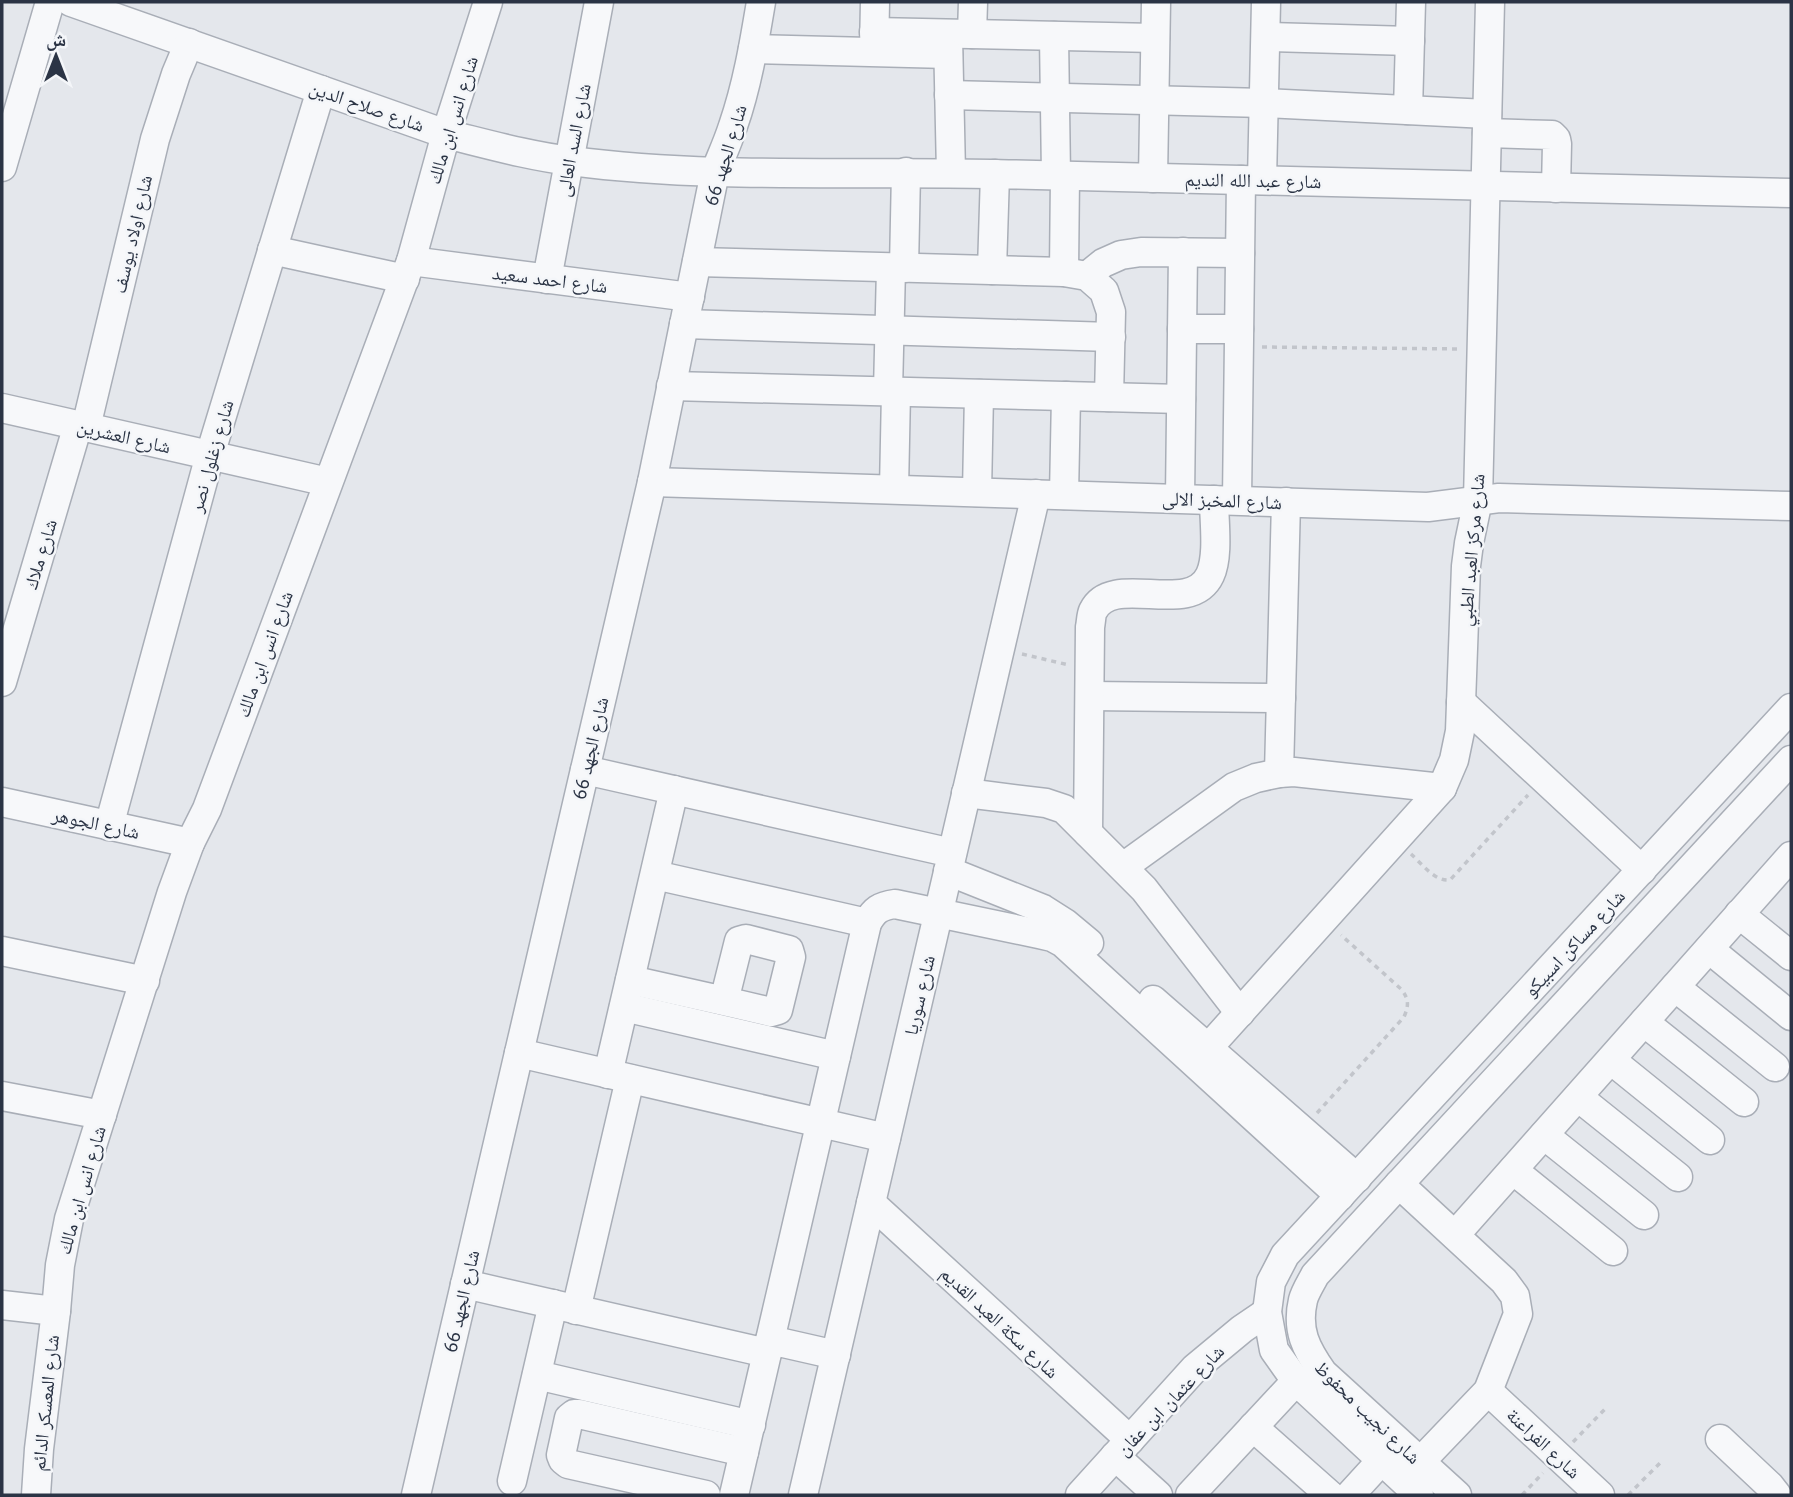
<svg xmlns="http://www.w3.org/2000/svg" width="1793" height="1497" font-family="'PT Sans','Noto Naskh Arabic',sans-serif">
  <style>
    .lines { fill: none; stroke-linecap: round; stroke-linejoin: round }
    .minor-casing { stroke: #a9aeb7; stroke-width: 31 }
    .path { stroke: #c2c5cb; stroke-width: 3.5; stroke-dasharray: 5 5; stroke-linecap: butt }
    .minor { stroke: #f7f8fa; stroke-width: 28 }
    .labels { text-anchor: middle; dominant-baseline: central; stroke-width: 5; stroke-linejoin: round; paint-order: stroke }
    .street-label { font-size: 19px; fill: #2b3445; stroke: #f4f6f9 }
  </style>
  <rect width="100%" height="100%" fill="#e4e7ec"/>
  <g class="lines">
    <g class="minor-casing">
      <g id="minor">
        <path d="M71,2L446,134C487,144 529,156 571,161C710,179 851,171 991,174C1258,180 1525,187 1791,193"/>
        <path d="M874,32L1155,38"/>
        <path d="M972,34L973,2"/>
        <path d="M1054,36L1056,176"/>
        <path d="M948,37L951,173"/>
        <path d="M1266,37L1410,41"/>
        <path d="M753,49L948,54"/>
        <path d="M874,51L875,2"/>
        <path d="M949,95L1264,103L1487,114"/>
        <path d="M1408,110L1411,2"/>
        <path d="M1487,133L1552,135L1556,139L1557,144L1556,188"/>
        <path d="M2,167L50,2"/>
        <path d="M1153,178L1156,2"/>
        <path d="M1262,180L1266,2"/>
        <path d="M272,250L405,279"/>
        <path d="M411,261L690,297"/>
        <path d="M697,262L1064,272L1087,276L1104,291L1111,312L1109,397"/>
        <path d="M904,268L906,172"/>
        <path d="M992,270L995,174"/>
        <path d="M1064,272L1065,176"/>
        <path d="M1087,276L1103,263L1121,255L1141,252L1240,253"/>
        <path d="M547,279L599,2"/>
        <path d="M684,324L1111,337"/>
        <path d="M1182,329H1239"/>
        <path d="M671,386L1181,399"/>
        <path d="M888,391L891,268"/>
        <path d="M2,408L328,482"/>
        <path d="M86,427L155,139L176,74L189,43"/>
        <path d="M652,482L1428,507L1499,498L1791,506"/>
        <path d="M894,489L896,392"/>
        <path d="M977,492L979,394"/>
        <path d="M1064,495L1066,396"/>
        <path d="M1180,498L1183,252"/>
        <path d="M1237,500L1241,180"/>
        <path d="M2,682L78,425"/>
        <path d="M1090,696L1281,698"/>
        <path d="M1461,702L1642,870"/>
        <path d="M585,770L952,853"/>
        <path d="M1279,773L1286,502"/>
        <path d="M966,793L1046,803L1064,809L1144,889L1240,1013"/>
        <path d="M2,802L190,843"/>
        <path d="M109,826L210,455L321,90"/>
        <path d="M1088,833L1090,627C1091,623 1091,615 1093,611C1112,571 1190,618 1210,575C1219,556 1214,521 1214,500"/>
        <path d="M1123,867L1234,787L1256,778L1279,773L1294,772L1442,788"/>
        <path d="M948,871L1043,909L1065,923L1089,943"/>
        <path d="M655,875L867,923"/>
        <path d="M1739,914L1791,956"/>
        <path d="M1709,949L1791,1016"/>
        <path d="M2,951L145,981"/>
        <path d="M630,980L724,1001L739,941L746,939L789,950L791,957L778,1010L771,1012L724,1001"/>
        <path d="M1675,987L1775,1067"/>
        <path d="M1153,1000L1357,1178"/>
        <path d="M624,1007L836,1056"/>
        <path d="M1644,1022L1744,1102"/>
        <path d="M1208,1048L1442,788L1454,760L1460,731L1466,566L1469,543L1478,500L1490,2"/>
        <path d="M519,1053L886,1138"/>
        <path d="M1611,1060L1710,1140"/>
        <path d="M608,1074L674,790"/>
        <path d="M2,1096L102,1115"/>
        <path d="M1578,1097L1678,1177"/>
        <path d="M1544,1135L1644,1215"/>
        <path d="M1513,1170L1613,1251"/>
        <path d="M1399,1184L1504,1281L1515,1296L1518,1314L1488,1391L1420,1462"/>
        <path d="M871,1203L1130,1440"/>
        <path d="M1455,1235L1791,856"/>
        <path d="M465,1284L767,1353"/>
        <path d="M2,1305L56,1311"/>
        <path d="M576,1310L630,1079"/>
        <path d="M770,1340L836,1355"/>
        <path d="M537,1375L751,1425"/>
        <path d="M1488,1391L1600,1495"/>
        <path d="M1253,1427L1330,1495"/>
        <path d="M1720,1439L1770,1486L1777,1495"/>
        <path d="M1115,1456L1158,1495"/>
        <path d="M512,1481L553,1304"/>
        <path d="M36,1495L39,1449L56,1311L60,1265L69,1219L172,892L190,843L207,809L411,261L446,134L488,2"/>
        <path d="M416,1495L652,482L715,172C721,157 728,142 733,126C747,86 754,44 761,2"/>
        <path d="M706,1495L568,1464L563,1460L561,1455L569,1418L574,1414H579L744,1452"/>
        <path d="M734,1495L867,923C874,910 880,906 895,904L1039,934L1052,937L1063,943L1340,1196"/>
        <path d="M803,1495L1036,494"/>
        <path d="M1080,1495L1195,1368L1242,1329L1267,1312"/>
        <path d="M1190,1495L1296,1381"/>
        <path d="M1350,1495L1381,1461"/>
        <path d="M1419,1495L1296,1381L1274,1350L1267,1312L1271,1282L1285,1255L1791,708"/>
        <path d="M1457,1495L1323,1373C1306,1349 1296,1330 1303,1300C1305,1292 1311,1283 1315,1275L1791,760"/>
      </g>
    </g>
    <g class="path">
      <path d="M1262,347L1461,349"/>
      <path d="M1022,654L1069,665"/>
      <path d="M1411,854C1422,864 1435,882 1450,880L1528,795"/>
      <path d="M1317,1113L1404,1017C1409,1005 1409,999 1401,989L1341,935"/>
      <path d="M1573,1442L1606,1408"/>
      <path d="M1522,1495L1543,1473"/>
      <path d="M1628,1495L1662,1461"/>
    </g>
    <use href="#minor" class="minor"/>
  </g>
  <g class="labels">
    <g class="street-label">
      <text transform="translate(367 106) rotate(19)">شارع صلاح الدين</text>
      <text transform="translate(452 120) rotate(-73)">شارع انس ابن مالك</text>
      <text transform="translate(573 140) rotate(-79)">شارع السد العالى</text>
      <text transform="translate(725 155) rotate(-73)">شارع الجهد 66</text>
      <text transform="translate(1253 180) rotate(1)">شارع عبد الله النديم</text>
      <text transform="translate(132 234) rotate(-77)">شارع اولاد يوسف</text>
      <text transform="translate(550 279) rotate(7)">شارع احمد سعيد</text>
      <text transform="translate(124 436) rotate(13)">شارع العشرين</text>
      <text transform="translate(211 456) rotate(-74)">شارع زغلول نصر</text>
      <text transform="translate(1222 500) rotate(2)">شارع المخبز الالى</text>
      <text transform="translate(1471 550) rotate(-85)">شارع مركز العبد الطبي</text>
      <text transform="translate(40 554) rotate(-73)">شارع ملاك</text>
      <text transform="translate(264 654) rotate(-70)">شارع انس ابن مالك</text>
      <text transform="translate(590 748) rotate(-77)">شارع الجهد 66</text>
      <text transform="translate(96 823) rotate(12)">شارع الجوهر</text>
      <text transform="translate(1574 943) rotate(-47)">شارع مساكن اسبيكو</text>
      <text transform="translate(919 995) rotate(-77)">شارع سوريا</text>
      <text transform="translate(81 1190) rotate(-74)">شارع انس ابن مالك</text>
      <text transform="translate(461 1301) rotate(-77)">شارع الجهد 66</text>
      <text transform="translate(1000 1322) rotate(43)">شارع سكة العبد القديم</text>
      <text transform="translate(1170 1400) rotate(-46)">شارع عثمان ابن عفان</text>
      <text transform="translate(45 1403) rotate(-84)">شارع المعسكر الدائم</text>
      <text transform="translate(1368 1412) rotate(44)">شارع نجيب محفوظ</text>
      <text transform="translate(1544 1443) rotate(43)">شارع الفراعنة</text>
    </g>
  </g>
  <rect width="1793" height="1497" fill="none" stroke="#2b3445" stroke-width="7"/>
  <g transform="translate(56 56)" stroke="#f4f6f9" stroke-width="5" paint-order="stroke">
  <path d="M0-5L12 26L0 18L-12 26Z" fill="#2b3445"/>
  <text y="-10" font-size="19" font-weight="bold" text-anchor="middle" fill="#2b3445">ش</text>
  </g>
</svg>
